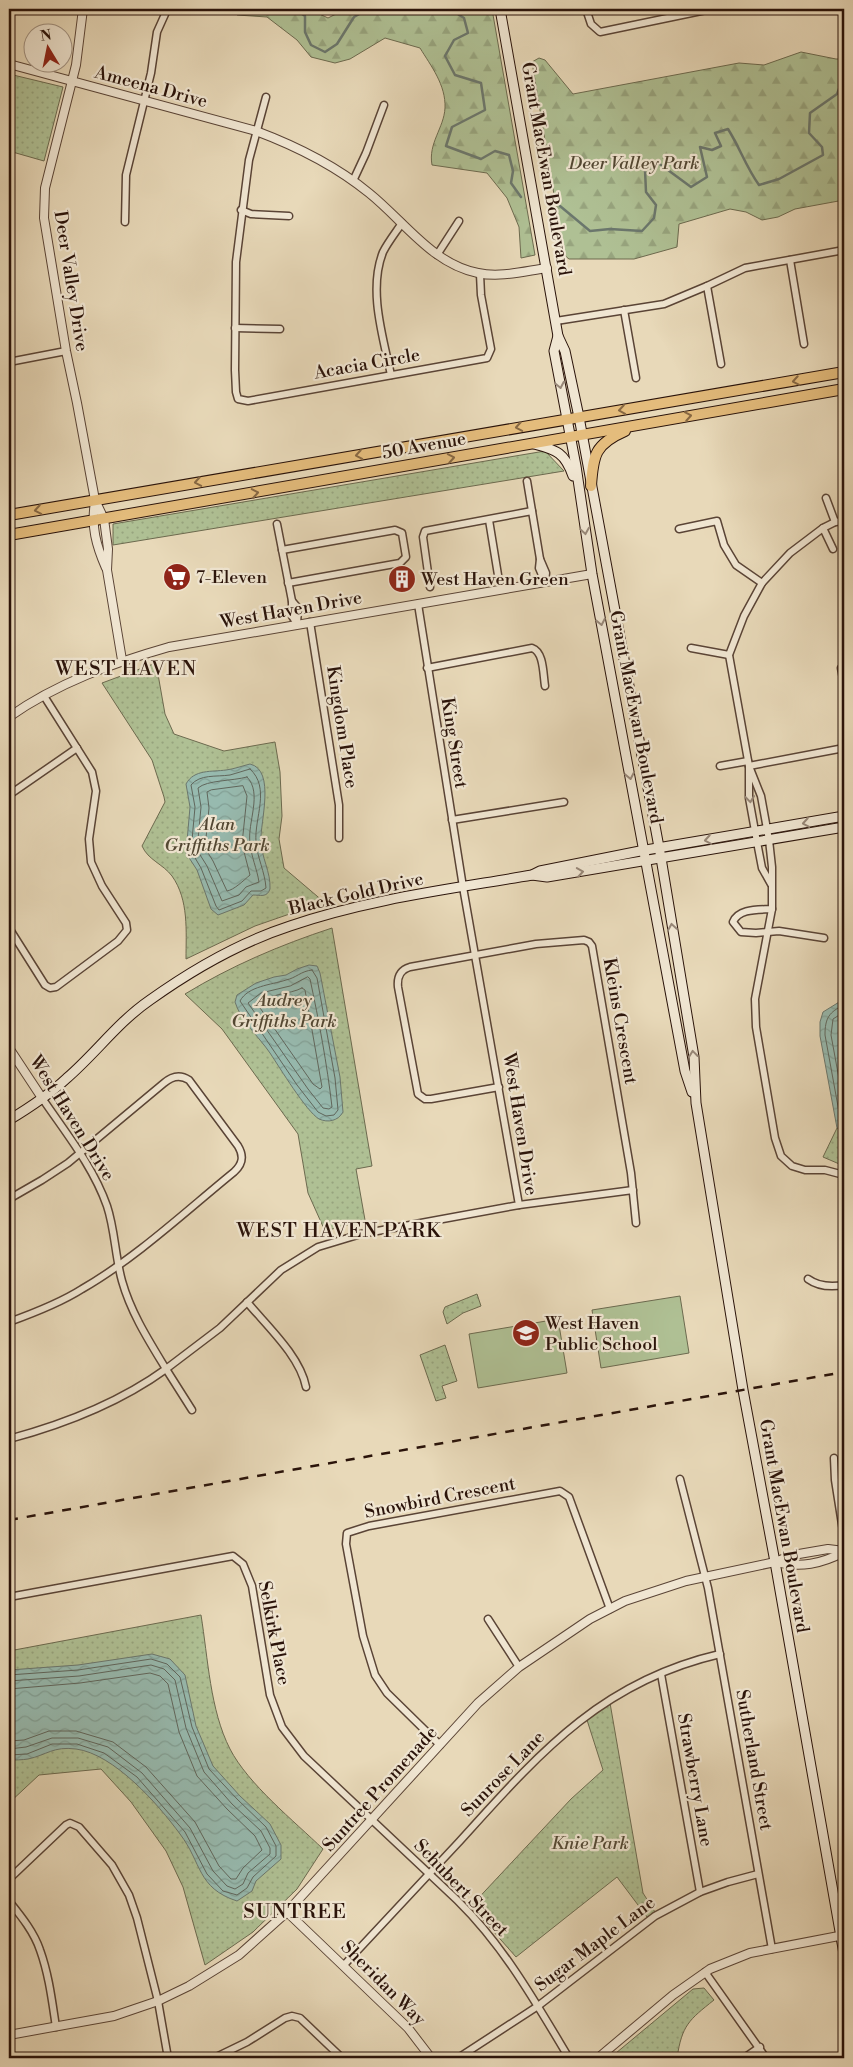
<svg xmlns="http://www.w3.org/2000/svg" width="853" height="2067" font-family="'Libre Bodoni',serif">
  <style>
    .grass { fill: url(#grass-dots); stroke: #6c6a4f }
    .forest { fill: url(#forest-firs); stroke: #6c6a4f }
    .pitch { fill: #afc094; stroke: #6c6a4f }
    .water { fill: url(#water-waves); stroke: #6b776d }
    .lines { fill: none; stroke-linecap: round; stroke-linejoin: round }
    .shore { stroke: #60665c; stroke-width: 1 }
    .stream { stroke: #6b776d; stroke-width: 2.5 }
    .minor-casing { stroke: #5a4436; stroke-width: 9 }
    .tertiary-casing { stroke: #5a4436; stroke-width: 10 }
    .secondary-casing { stroke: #2a130a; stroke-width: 11 }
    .primary-casing { stroke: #2a130a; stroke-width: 12 }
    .minor { stroke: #f0e6d2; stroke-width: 6 }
    .tertiary { stroke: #f0e6d2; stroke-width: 8 }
    .secondary { stroke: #f0e6d2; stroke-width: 9 }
    .primary { stroke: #e4bc7c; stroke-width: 10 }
    .rail { stroke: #2a130a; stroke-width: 2.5; stroke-dasharray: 9 9; stroke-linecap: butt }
    .oneway { stroke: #876843 }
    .oneway2 { stroke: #978778 }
    .labels { text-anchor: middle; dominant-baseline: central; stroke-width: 4.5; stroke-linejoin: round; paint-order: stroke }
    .street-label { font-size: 18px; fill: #2a130a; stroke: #f0e6d2 }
    .park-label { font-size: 18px; font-style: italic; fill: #524733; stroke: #f0e6d2 }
    .poi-label { font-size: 18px; fill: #2a130a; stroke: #f0e6d2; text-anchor: start }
    .quarter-label { font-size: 20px; letter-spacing: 1px; fill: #2a130a; stroke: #f0e6d2 }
  </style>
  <defs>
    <pattern id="grass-dots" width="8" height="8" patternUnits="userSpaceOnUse" patternTransform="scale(1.25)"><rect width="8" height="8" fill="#afc094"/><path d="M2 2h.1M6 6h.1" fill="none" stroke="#97a47e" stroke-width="1.8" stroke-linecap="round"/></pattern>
    <pattern id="forest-firs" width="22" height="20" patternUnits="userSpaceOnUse" patternTransform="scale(1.25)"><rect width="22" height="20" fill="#afc094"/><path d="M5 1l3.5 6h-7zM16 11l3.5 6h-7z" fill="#97a47e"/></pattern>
    <pattern id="water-waves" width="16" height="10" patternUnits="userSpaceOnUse" patternTransform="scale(1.25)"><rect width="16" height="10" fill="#97baaf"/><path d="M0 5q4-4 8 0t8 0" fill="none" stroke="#829f95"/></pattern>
  </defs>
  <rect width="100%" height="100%" fill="#e8d9b9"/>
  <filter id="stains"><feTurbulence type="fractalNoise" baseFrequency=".004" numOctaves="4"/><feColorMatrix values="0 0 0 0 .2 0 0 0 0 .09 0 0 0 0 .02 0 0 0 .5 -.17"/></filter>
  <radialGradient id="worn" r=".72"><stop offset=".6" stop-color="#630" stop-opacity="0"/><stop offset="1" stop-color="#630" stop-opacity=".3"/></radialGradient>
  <g class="grass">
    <path d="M9,74L63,87L44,161L9,151Z"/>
    <path d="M545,451L564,471L113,545V524Z"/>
    <path d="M156,663L165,714L174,734L224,751L275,742L280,772L282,816L279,839L284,868L324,902L255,926L186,959C186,931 189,900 172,876C163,864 148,860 142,846L165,802L164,797L152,760L102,683Z"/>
    <path d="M332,928L372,1166L356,1169L365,1220L325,1231L308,1193L298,1134L222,1029L185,994C231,966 280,945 332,928Z"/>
    <path d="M837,1128L844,1131V1166L823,1157Z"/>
    <path d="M477,1294L481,1306L463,1313L447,1324L443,1312L445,1307Z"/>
    <path d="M445,1345L457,1381L442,1386L446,1398L436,1401L420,1355Z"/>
    <path d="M201,1615C208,1658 210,1710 230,1749C248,1784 294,1821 323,1849L297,1889L253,1932L205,1965L183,1887L166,1851L131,1802L101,1769L39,1775L9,1803V1651Z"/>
    <path d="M610,1703L643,1893L655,1912L647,1917L617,1877L516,1957L471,1906L571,1799L603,1770L587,1720Z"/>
    <path d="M704,1988L714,2000C689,2020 682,2025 677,2058H610L693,1989Z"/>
  </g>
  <g class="forest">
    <path d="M235,9H309L328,18L346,9H492L535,255L521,258L519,227L507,198L487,173L432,165C428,143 444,128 445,108C446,85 431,66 420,48L385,38L350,59L335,63L311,57L297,40L267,17L237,15Z"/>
    <path d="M801,52L836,59H844V200L795,209L778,217L762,220L746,212L730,209L679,224L677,247L634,259H569L564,255L532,62L539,58L545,60L573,94L739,63L764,65Z"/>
  </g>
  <g class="pitch">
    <path d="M680,1296L689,1353L601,1368L592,1310Z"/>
    <path d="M558,1319L567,1373L478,1388L469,1334Z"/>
  </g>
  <g class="water">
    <path d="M250,764C276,770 260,823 261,840C261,857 271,872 270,889C267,898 260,895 253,895L244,905L218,915L211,909L197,870L186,853L190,807L186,784C194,769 212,772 226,770C234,769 242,766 250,764Z"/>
    <path d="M309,965L317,966L320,973L340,1077L343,1112C338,1121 328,1123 319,1119C306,1111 280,1068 270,1053C259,1037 241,1021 235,1002L237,995L256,983L274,977L286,975L297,969Z"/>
    <path d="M844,999V1131L837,1128L820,1036V1022L823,1012Z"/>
    <path d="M152,1654L170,1659L185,1675L196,1726L213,1766L240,1796L270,1824L281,1845V1859L256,1881L252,1891L237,1901C197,1888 202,1863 180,1834C158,1804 114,1754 76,1749C53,1746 47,1755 28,1759C22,1760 15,1760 9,1760V1670L78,1665Z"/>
  </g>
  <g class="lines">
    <g class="shore">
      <path d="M250,769C271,788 254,818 256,842C257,857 265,872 266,888L261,891H251L242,901L219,910L216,906L201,868L191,851L195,807L191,785C200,774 216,777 230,775C237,773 243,771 250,769Z"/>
      <path d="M247,777C263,793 247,823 250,843C251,856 257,869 259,882L246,887L239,895L222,901L207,866L197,850L201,807L198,788C207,780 233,781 247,777Z"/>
      <path d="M243,786L247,796L242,844L250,875C244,880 234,890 227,891L213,861L205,848L209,808L207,792L211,790Z"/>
      <path d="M312,970L317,978L335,1078L338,1110L334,1115L326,1116L318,1112L297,1085L240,1001C248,986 271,985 286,980C296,978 301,971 312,970Z"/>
      <path d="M308,977L310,979C319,1021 327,1064 332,1107L329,1109L323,1108L308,1089L248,1003L261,993L290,986Z"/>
      <path d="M302,988L305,990L322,1087L320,1089L313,1084L258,1005C268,993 289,995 302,988Z"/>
      <path d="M844,1005C829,1012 825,1018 825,1035L841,1123L844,1126"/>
      <path d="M844,1012L833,1019L831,1035L844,1106"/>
      <path d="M9,1675L78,1670L151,1659L167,1664L180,1677L192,1727L209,1769L237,1799L266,1827L276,1846V1856L253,1877L247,1888L237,1895L223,1891L207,1874L185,1832L137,1777L104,1753L77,1744H52L27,1754L9,1755"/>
      <path d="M9,1681L79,1676L151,1665L164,1669L175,1680L186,1728L204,1772L232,1804L261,1831L270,1848V1854L248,1873L243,1884L235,1889L227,1886L213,1871L190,1828L142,1773L108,1747L78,1738H52L26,1747L9,1749"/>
      <path d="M9,1689L80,1683L150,1673L160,1676L168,1684L179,1732L197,1776L227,1809L255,1836L262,1850L243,1868L236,1879H231L219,1866L195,1822L146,1767L113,1742L76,1731H49L24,1740L9,1741"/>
    </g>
    <g class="stream">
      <path d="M295,9L305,16V32L311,45L325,52L337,44L354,17L368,9"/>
      <path d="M417,9L424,13L439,9"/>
      <path d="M450,9L464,18L468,33L454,40L445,56L455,75L481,83L485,110L452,127L446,146L481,159L495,151L509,155L513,171L511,183L521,197"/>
      <path d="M560,206L590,231L610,229L642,231L654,218L656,205L646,192L645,170L657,162L691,187L707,177L700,147L712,150L721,146L715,133L728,129C740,148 746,167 759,185L779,179L823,155L822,147L809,133L810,113L837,94L842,81H844"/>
    </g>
    <g class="minor-casing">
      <g id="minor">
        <path d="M586,9L591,24L600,32L711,9"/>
        <path d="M9,30V41"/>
        <path d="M266,97L249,160L236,262L235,370L236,392L238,399L248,401L487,358L491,349L481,295L480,274"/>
        <path d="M353,181L366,153L384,105"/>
        <path d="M241,210L251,214L289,216"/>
        <path d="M125,222L126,175L151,73L157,32L166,12"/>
        <path d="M437,255L459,221"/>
        <path d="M790,260L804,344"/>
        <path d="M707,286L721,364"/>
        <path d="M624,310L636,378"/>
        <path d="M556,321L664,304L707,286L745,268L844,250"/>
        <path d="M235,328L280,329"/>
        <path d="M9,362L66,351"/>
        <path d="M391,375C383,337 368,290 383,252C388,242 396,232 402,223"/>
        <path d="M527,481L540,559L539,568L545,582"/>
        <path d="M826,498L835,522"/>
        <path d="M489,520L498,575"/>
        <path d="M277,524L292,601V616L297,624"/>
        <path d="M823,528L833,549"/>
        <path d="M679,529L717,521L724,545L736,565L762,583"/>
        <path d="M282,550L395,530L402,533L406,557L400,563L288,583"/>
        <path d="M540,559L546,573L545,582"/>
        <path d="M430,587L423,537L425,531L532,511"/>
        <path d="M292,601L298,608L297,624"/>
        <path d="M310,622L339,805V838"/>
        <path d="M691,648L729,655"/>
        <path d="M427,668L532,648C544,652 543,674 545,686"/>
        <path d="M841,668L844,684"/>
        <path d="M720,766L748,761"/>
        <path d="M749,766L761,796L769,840L772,867V909L755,999L756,1027L775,1138L781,1156L792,1166L805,1170H825L844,1175"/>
        <path d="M749,766L844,748"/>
        <path d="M9,795L77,748"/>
        <path d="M452,820L564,802"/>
        <path d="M771,884L762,868L757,842L749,798V766L729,655L744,616L762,583L790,553L823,528L835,522L844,521"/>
        <path d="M772,909C759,910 739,908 733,922L741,932L756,933L779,931L824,938"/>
        <path d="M9,928L45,985L50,988L56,987L118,941L127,930L126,923L102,886L91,862L89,839L96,791L92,772L44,696"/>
        <path d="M499,1087L431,1099H425L418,1094L398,987C397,977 400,970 410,967L536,944L584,940L589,942L592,946L631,1173L636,1223"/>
        <path d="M42,1098C65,1132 93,1166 107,1206C115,1230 115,1256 122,1281C131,1313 149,1341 166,1369L220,1328L281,1270L318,1247L361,1234L519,1205L463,887L418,604"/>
        <path d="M9,1199L42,1180L68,1163L164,1083C172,1076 180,1074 189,1080L238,1146C244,1156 243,1164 234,1172C186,1211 136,1258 82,1289C60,1303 34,1313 9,1322"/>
        <path d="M519,1205L633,1190"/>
        <path d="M808,1279C819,1287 832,1287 844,1285"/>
        <path d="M247,1302C267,1326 300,1356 306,1387"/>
        <path d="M9,1439C65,1424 119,1403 166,1369L192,1410"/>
        <path d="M834,1458L835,1480L844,1537"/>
        <path d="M680,1479L708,1588L772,1949"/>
        <path d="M9,1597L233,1556L243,1564L252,1586L270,1695L282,1727L304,1756L457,1900C504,1946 536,2003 569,2058"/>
        <path d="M488,1619L519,1667"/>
        <path d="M661,1674L700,1892"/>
        <path d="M440,1745L387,1693L375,1675L363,1636L346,1544L347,1533L369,1526L560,1491L569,1497L610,1609"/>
        <path d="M9,1879L66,1825L70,1823L79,1827L112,1865L129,1895L137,1918L158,2001L168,2058"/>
        <path d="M9,1901C21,1916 34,1932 40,1950C49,1975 52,2001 56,2027"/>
        <path d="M344,1965C382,1924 420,1884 458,1843C537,1756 599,1682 720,1654"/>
        <path d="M705,1972L766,2058"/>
        <path d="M214,2058L247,2042L285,2018L292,2016L300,2018L342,2058"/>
        <path d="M458,2058L538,2006L655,1916L700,1892L728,1882L758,1874"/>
        <path d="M744,2058L760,2047"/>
      </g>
    </g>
    <g class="tertiary-casing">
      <g id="tertiary">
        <path d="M83,9L76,65L45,188L44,218L66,351L77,403L95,500L104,519L108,549L107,570L122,660"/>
        <path d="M9,64L256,131C296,146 336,166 369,193C404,221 432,264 478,273C500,278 525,271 547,268"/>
        <path d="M95,502C91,527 96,545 106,568"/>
        <path d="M9,717C57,683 113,663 169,647L592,574"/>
        <path d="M9,1048L42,1098"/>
        <path d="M775,1562C801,1568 821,1564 844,1552"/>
        <path d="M287,1912L408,2028L431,2058"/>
        <path d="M9,2035L114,2016L158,2001L189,1986L239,1955L287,1912L478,1703L519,1667L590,1619L625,1601L686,1581L775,1562L793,1555L828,1549L844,1551"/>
        <path d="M598,2058L673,1995L710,1969L750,1953L844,1935"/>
      </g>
    </g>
    <g class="secondary-casing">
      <g id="secondary">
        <path d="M500,9L558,336L565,351L579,417L661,858L694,1057L696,1103L743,1390L775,1562L844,1954"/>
        <path d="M558,336L554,351L576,466L592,574L685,1071L692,1092"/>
        <path d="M534,444C557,450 565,453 573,476"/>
        <path d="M532,875L547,877L844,827"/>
        <path d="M9,1120C29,1108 50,1094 67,1078C96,1053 118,1022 150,1000C192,970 241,942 290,926C368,899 451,889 532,875L540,871L640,851L844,816"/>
      </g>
    </g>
    <g class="primary-casing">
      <g id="primary">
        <path d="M591,486C593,455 595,444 625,431"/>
        <path d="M9,515L844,372"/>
        <path d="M9,535L844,389"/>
      </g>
    </g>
    <use href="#minor" class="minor"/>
    <use href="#tertiary" class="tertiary"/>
    <use href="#secondary" class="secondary"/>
    <use href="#primary" class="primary"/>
    <path class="rail" d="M9,1520L844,1372"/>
  </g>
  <defs><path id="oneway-chevron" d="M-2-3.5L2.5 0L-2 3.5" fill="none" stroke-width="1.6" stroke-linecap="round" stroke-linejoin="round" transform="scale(1.25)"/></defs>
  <g class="oneway">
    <use href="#oneway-chevron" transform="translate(796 381) rotate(170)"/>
    <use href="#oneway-chevron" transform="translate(622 410) rotate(171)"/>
    <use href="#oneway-chevron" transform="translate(688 416) rotate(-10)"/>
    <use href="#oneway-chevron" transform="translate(519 427) rotate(170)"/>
    <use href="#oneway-chevron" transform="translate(359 455) rotate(170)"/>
    <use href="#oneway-chevron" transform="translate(451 458) rotate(-10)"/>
    <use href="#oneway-chevron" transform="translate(198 482) rotate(170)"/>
    <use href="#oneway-chevron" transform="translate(255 493) rotate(-10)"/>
    <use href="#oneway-chevron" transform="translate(38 510) rotate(170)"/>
  </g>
  <g class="oneway2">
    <use href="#oneway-chevron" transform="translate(560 385) rotate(79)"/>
    <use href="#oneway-chevron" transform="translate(585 531) rotate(81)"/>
    <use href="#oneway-chevron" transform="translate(601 622) rotate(79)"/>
    <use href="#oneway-chevron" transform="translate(630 776) rotate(79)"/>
    <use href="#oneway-chevron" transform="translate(750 799) rotate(84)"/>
    <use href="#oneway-chevron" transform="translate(806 823) rotate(170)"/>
    <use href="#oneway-chevron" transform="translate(708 840) rotate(170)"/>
    <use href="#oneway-chevron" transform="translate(580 872) rotate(-9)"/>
    <use href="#oneway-chevron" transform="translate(672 927) rotate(-99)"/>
    <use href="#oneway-chevron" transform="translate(693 1054) rotate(-97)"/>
  </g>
  <defs>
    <g id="supermarket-disc" transform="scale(1.4375)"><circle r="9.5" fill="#8f2418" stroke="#f0e6d2"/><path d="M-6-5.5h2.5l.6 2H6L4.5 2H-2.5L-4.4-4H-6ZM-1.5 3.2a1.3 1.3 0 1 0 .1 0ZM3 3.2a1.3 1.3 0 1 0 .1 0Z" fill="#fff"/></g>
    <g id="building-disc" transform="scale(1.4375)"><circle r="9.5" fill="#8f2418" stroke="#f0e6d2"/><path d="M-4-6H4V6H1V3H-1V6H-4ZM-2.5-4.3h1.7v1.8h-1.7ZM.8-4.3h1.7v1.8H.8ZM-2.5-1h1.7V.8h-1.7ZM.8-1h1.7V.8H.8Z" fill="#fff"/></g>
    <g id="school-disc" transform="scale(1.4375)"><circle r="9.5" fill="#8f2418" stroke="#f0e6d2"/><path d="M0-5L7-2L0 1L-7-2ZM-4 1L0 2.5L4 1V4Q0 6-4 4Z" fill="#fff"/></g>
  </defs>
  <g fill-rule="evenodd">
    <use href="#supermarket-disc" x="177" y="577"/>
    <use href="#building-disc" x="402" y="579"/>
    <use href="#school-disc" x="526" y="1333"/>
  </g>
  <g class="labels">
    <g class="street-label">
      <text transform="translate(151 87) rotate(15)">Ameena Drive</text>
      <text transform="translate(546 169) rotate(80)">Grant MacEwan Boulevard</text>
      <text transform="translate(71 281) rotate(81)">Deer Valley Drive</text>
      <text transform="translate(367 364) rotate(-10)">Acacia Circle</text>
      <text transform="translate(424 446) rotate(-10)">50 Avenue</text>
      <text transform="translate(291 610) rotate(-10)">West Haven Drive</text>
      <text transform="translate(636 717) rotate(79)">Grant MacEwan Boulevard</text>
      <text transform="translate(342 727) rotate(81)">Kingdom Place</text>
      <text transform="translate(454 743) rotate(81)">King Street</text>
      <text transform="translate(356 894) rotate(-13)">Black Gold Drive</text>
      <text transform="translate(620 1021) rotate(80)">Kleins Crescent</text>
      <text transform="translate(72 1118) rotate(58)">West Haven Drive</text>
      <text transform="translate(520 1124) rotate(81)">West Haven Drive</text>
      <text transform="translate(440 1498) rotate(-11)">Snowbird Crescent</text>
      <text transform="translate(784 1526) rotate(80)">Grant MacEwan Boulevard</text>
      <text transform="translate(274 1633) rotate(79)">Selkirk Place</text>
      <text transform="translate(754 1760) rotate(80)">Sutherland Street</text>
      <text transform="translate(503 1774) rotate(-46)">Sunrose Lane</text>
      <text transform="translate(695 1780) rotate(80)">Strawberry Lane</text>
      <text transform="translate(380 1789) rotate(-48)">Suntree Promenade</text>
      <text transform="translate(461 1888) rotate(46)">Schubert Street</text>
      <text transform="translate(595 1944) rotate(-37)">Sugar Maple Lane</text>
      <text transform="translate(383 1983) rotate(45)">Sheridan Way</text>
    </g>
    <g class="park-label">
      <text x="634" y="163">Deer Valley Park</text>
      <text x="217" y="824">Alan<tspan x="217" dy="21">Griffiths Park</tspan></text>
      <text x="284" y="1000">Audrey<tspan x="284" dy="21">Griffiths Park</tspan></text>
      <text x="590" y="1843">Knie Park</text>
    </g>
    <g class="poi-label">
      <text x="196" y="577">7-Eleven</text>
      <text x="421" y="579">West Haven Green</text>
      <text x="545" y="1323">West Haven<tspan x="545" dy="21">Public School</tspan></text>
    </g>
    <g class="quarter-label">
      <text x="126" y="669">WEST HAVEN</text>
      <text x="339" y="1231">WEST HAVEN PARK</text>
      <text x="295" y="1912">SUNTREE</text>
    </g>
  </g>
  <rect width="853" height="2067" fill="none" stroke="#e8d9b9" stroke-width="30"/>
  <rect x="10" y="10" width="833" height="2047" fill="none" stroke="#2a130a" stroke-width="2.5"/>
  <rect x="15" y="15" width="823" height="2037" fill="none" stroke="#2a130a"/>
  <g transform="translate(48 48) rotate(350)"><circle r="24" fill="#f0e6d2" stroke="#a19282"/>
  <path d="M0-4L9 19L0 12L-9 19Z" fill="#8f2418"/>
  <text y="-8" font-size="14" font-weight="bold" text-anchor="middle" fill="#2a130a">N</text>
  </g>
  <rect width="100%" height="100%" filter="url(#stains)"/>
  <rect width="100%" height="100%" fill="url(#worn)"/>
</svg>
